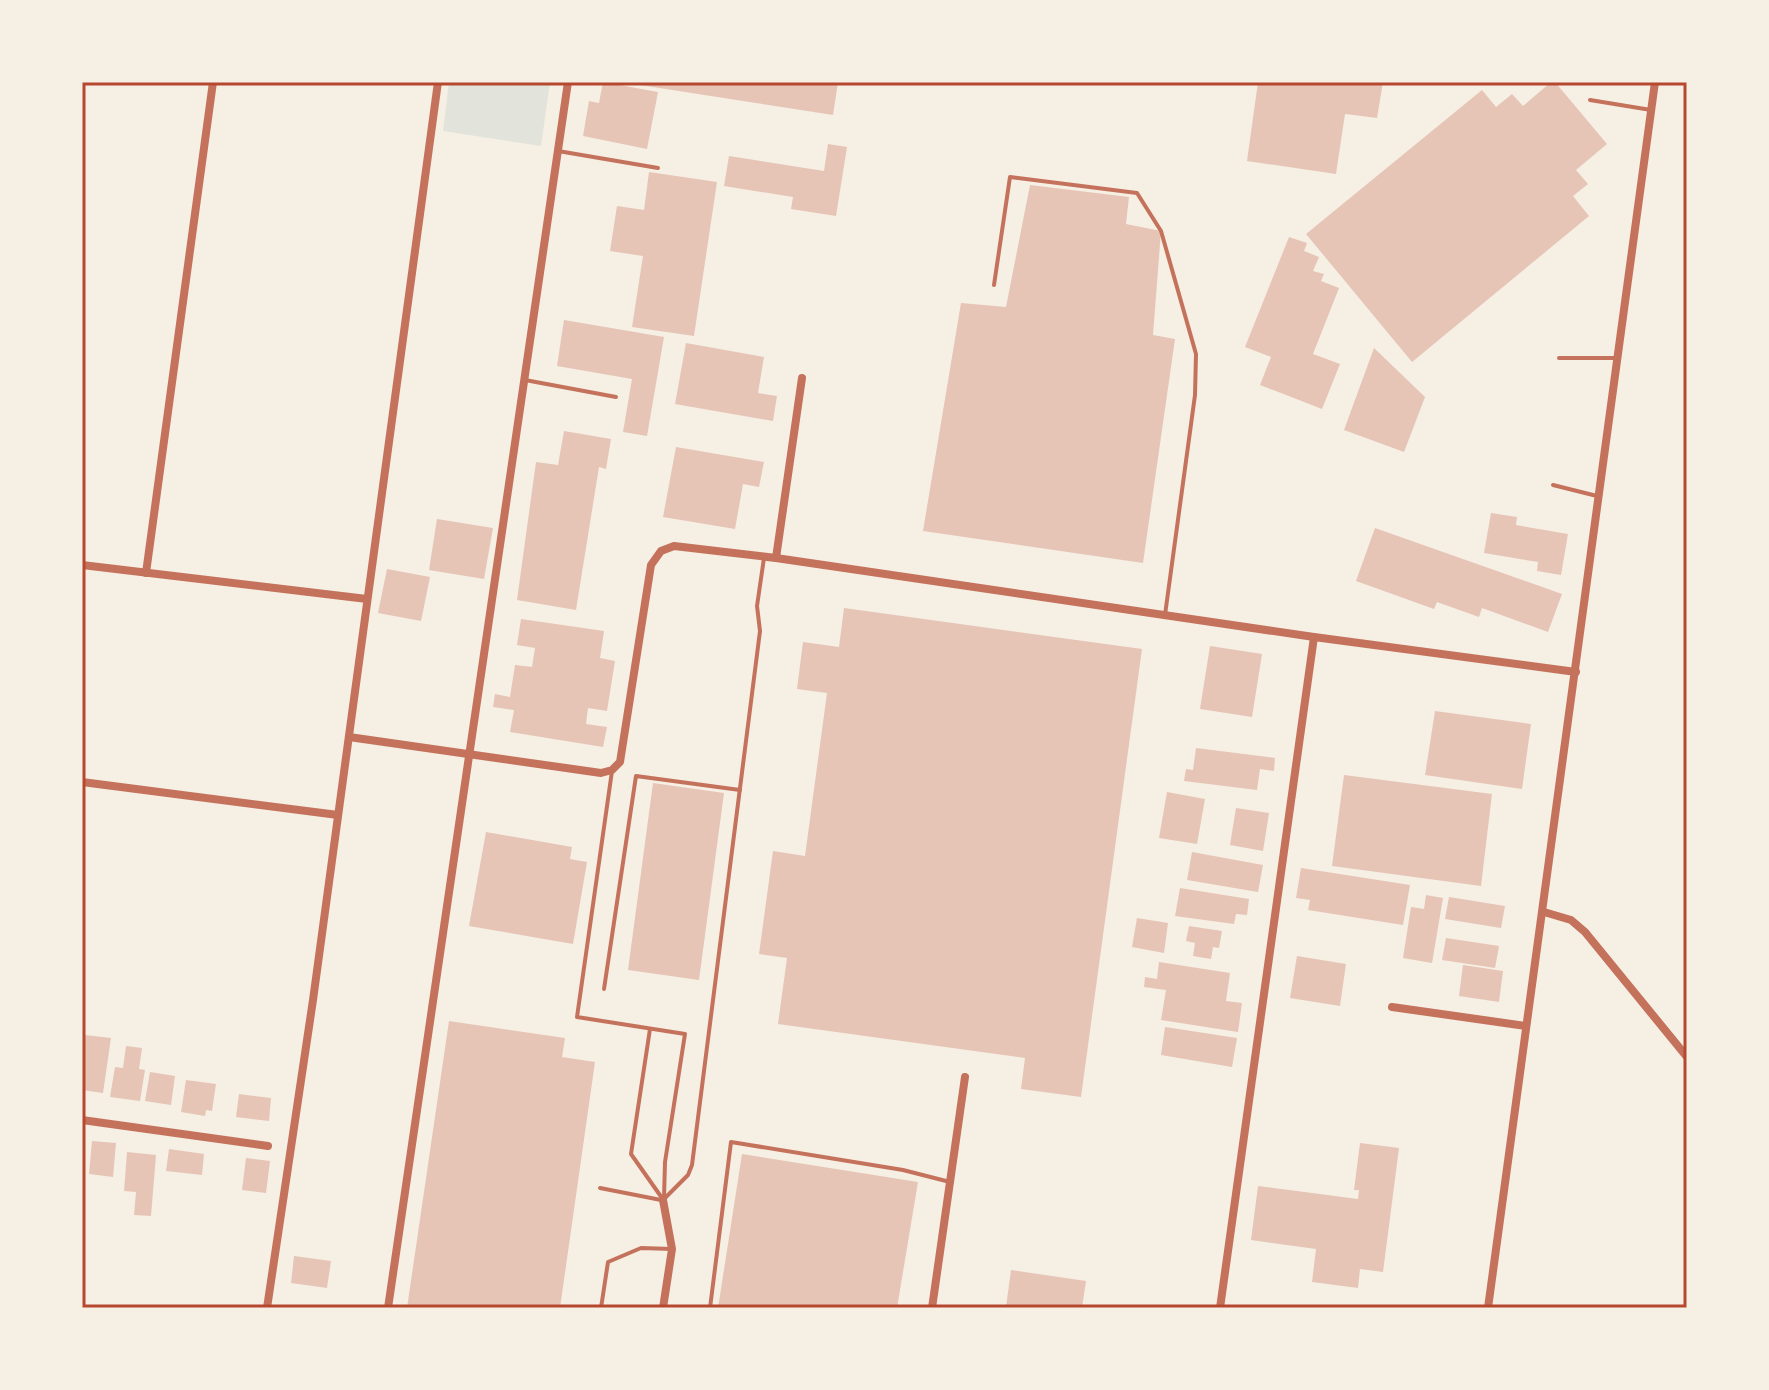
<svg xmlns="http://www.w3.org/2000/svg" width="1769" height="1390" font-family="Karla,sans-serif">
  <style>
    .green { fill: #e2e4dc }
    .building { fill: #e6c5b7 }
    .lines { fill: none; stroke-linecap: round; stroke-linejoin: round }
    .service { stroke: #c5725c; stroke-width: 4 }
    .minor { stroke: #c5725c; stroke-width: 8 }
    .neatline { fill: none; stroke: #b5482f; stroke-width: 3 }
  </style>
  <rect width="100%" height="100%" fill="#f6efe4"/>
  <path class="green" d="M449,82H550L541,146L443,131Z"/>
  <g class="building">
    <path d="M603,82L658,92L647,149L583,136L589,101L599,103Z"/>
    <path d="M640,82H838L833,115L640,85Z"/>
    <path d="M1258,82H1383L1377,118L1345,114L1336,174L1247,161Z"/>
    <path d="M1551,82H1555L1607,144L1576,170L1588,184L1573,196L1589,216L1412,362L1306,234L1482,90L1496,107L1512,94L1523,106Z"/>
    <path d="M828,144L847,147L836,216L791,209L793,197L724,186L729,156L824,171Z"/>
    <path d="M649,172L717,182L694,336L632,327L643,256L610,251L617,206L644,210Z"/>
    <path d="M1030,185L1129,197L1126,224L1161,231L1153,335L1175,339L1143,563L923,531L961,303L1006,307Z"/>
    <path d="M1289,237L1307,243L1304,251L1319,257L1313,271L1324,274L1321,281L1339,288L1313,354L1340,364L1322,409L1260,385L1271,357L1245,347Z"/>
    <path d="M564,320L664,337L647,436L623,432L632,379L557,366Z"/>
    <path d="M686,343L764,357L758,393L777,396L773,421L675,404Z"/>
    <path d="M1374,348L1425,397L1404,452L1344,430Z"/>
    <path d="M564,431L611,439L606,469L599,467L576,610L517,600L536,462L558,465Z"/>
    <path d="M676,447L764,462L759,487L743,484L735,529L663,517Z"/>
    <path d="M1491,513L1517,517L1516,525L1568,534L1561,575L1537,571L1538,562L1484,553Z"/>
    <path d="M437,519L493,528L484,579L429,570Z"/>
    <path d="M1375,528L1562,594L1548,632L1482,608L1479,617L1437,602L1434,609L1356,581Z"/>
    <path d="M387,569L430,577L421,621L378,613Z"/>
    <path d="M844,608L1142,649L1081,1097L1021,1089L1025,1058L778,1024L787,958L759,954L773,851L805,856L827,693L797,689L803,642L839,647Z"/>
    <path d="M521,619L604,631L600,658L615,661L607,711L588,708L586,724L607,727L603,747L510,732L514,710L493,707L495,694L510,697L515,665L532,667L535,648L517,645Z"/>
    <path d="M1210,646L1262,654L1252,717L1200,709Z"/>
    <path d="M1435,711L1531,724L1522,789L1425,775Z"/>
    <path d="M1196,748L1275,758L1274,771L1260,769L1257,790L1184,781L1186,769L1193,770Z"/>
    <path d="M1344,775L1492,794L1481,886L1332,866Z"/>
    <path d="M653,783L724,793L699,980L628,970Z"/>
    <path d="M1167,792L1205,799L1197,844L1159,838Z"/>
    <path d="M1236,808L1269,813L1263,851L1230,845Z"/>
    <path d="M486,832L572,847L570,859L587,862L573,944L469,926Z"/>
    <path d="M1192,852L1263,865L1258,892L1187,880Z"/>
    <path d="M1301,868L1410,885L1403,925L1308,910L1310,900L1296,898Z"/>
    <path d="M1180,888L1249,899L1247,915L1236,914L1234,924L1175,916Z"/>
    <path d="M1426,895L1443,898L1432,963L1403,958L1411,907L1424,909Z"/>
    <path d="M1449,897L1505,906L1501,928L1445,919Z"/>
    <path d="M1137,918L1168,923L1164,953L1132,947Z"/>
    <path d="M1189,926L1222,931L1219,948L1213,947L1211,959L1193,956L1195,943L1186,941Z"/>
    <path d="M1446,938L1499,946L1495,968L1442,960Z"/>
    <path d="M1297,956L1346,964L1340,1006L1290,998Z"/>
    <path d="M1159,962L1230,973L1226,1001L1242,1003L1238,1032L1161,1020L1166,990L1144,987L1145,977L1157,979Z"/>
    <path d="M1463,965L1503,971L1499,1002L1459,996Z"/>
    <path d="M449,1021L565,1038L562,1057L595,1062L560,1308H407Z"/>
    <path d="M1165,1027L1237,1038L1232,1067L1161,1055Z"/>
    <path d="M85,1035L111,1038L103,1093L82,1090Z"/>
    <path d="M126,1046L142,1048L139,1069L145,1070L140,1101L110,1097L115,1067L123,1068Z"/>
    <path d="M150,1072L175,1076L171,1105L145,1101Z"/>
    <path d="M186,1080L216,1084L212,1111L206,1110L205,1116L181,1112Z"/>
    <path d="M239,1094L271,1098L269,1121L236,1117Z"/>
    <path d="M92,1141L116,1143L113,1177L89,1174Z"/>
    <path d="M1360,1143L1399,1148L1383,1272L1360,1269L1358,1288L1312,1282L1316,1249L1251,1240L1258,1186L1358,1199L1359,1190H1354Z"/>
    <path d="M169,1149L204,1154L202,1175L166,1171Z"/>
    <path d="M127,1152L156,1155L151,1216L134,1215L136,1192L124,1191Z"/>
    <path d="M742,1154L918,1182L897,1308H718Z"/>
    <path d="M246,1158L270,1161L266,1193L242,1190Z"/>
    <path d="M294,1256L331,1261L327,1288L291,1283Z"/>
    <path d="M1011,1270L1086,1281L1082,1308L1006,1307Z"/>
  </g>
  <g class="lines">
    <g class="service">
      <path d="M1590,100L1651,110"/>
      <path d="M558,151L658,168"/>
      <path d="M994,285L1010,177L1137,193L1161,231L1196,354L1195,395L1165,615"/>
      <path d="M1559,358H1616"/>
      <path d="M525,380L616,397"/>
      <path d="M1553,485L1597,496"/>
      <path d="M612,771L577,1017L685,1034L665,1162L664,1198"/>
      <path d="M604,989L636,776L740,790"/>
      <path d="M650,1029L631,1154L662,1198"/>
      <path d="M600,1188L661,1200"/>
      <path d="M663,1200L688,1175L692,1165L760,631L757,606L764,558"/>
      <path d="M601,1308L608,1262L641,1248L672,1249"/>
      <path d="M710,1308L731,1142L903,1170L950,1182"/>
    </g>
    <g class="minor">
      <path d="M776,558L802,378"/>
      <path d="M82,565L367,599"/>
      <path d="M146,573L213,82"/>
      <path d="M349,737L601,773L612,770L620,762L651,565L661,551L674,546L776,558L1314,637L1576,672"/>
      <path d="M82,782L338,815"/>
      <path d="M1544,912L1571,920L1585,932L1687,1057"/>
      <path d="M1392,1007L1526,1026"/>
      <path d="M82,1120L268,1146"/>
      <path d="M267,1308L313,1000L438,82"/>
      <path d="M388,1308L568,82"/>
      <path d="M663,1308L672,1249L663,1200"/>
      <path d="M932,1308L965,1077"/>
      <path d="M1220,1308L1314,637"/>
      <path d="M1488,1308L1655,82"/>
    </g>
  </g>
  <rect width="1769" height="1390" fill="none" stroke="#f6efe4" stroke-width="168"/>
  <rect x="84" y="84" width="1601" height="1222" class="neatline"/>
</svg>
